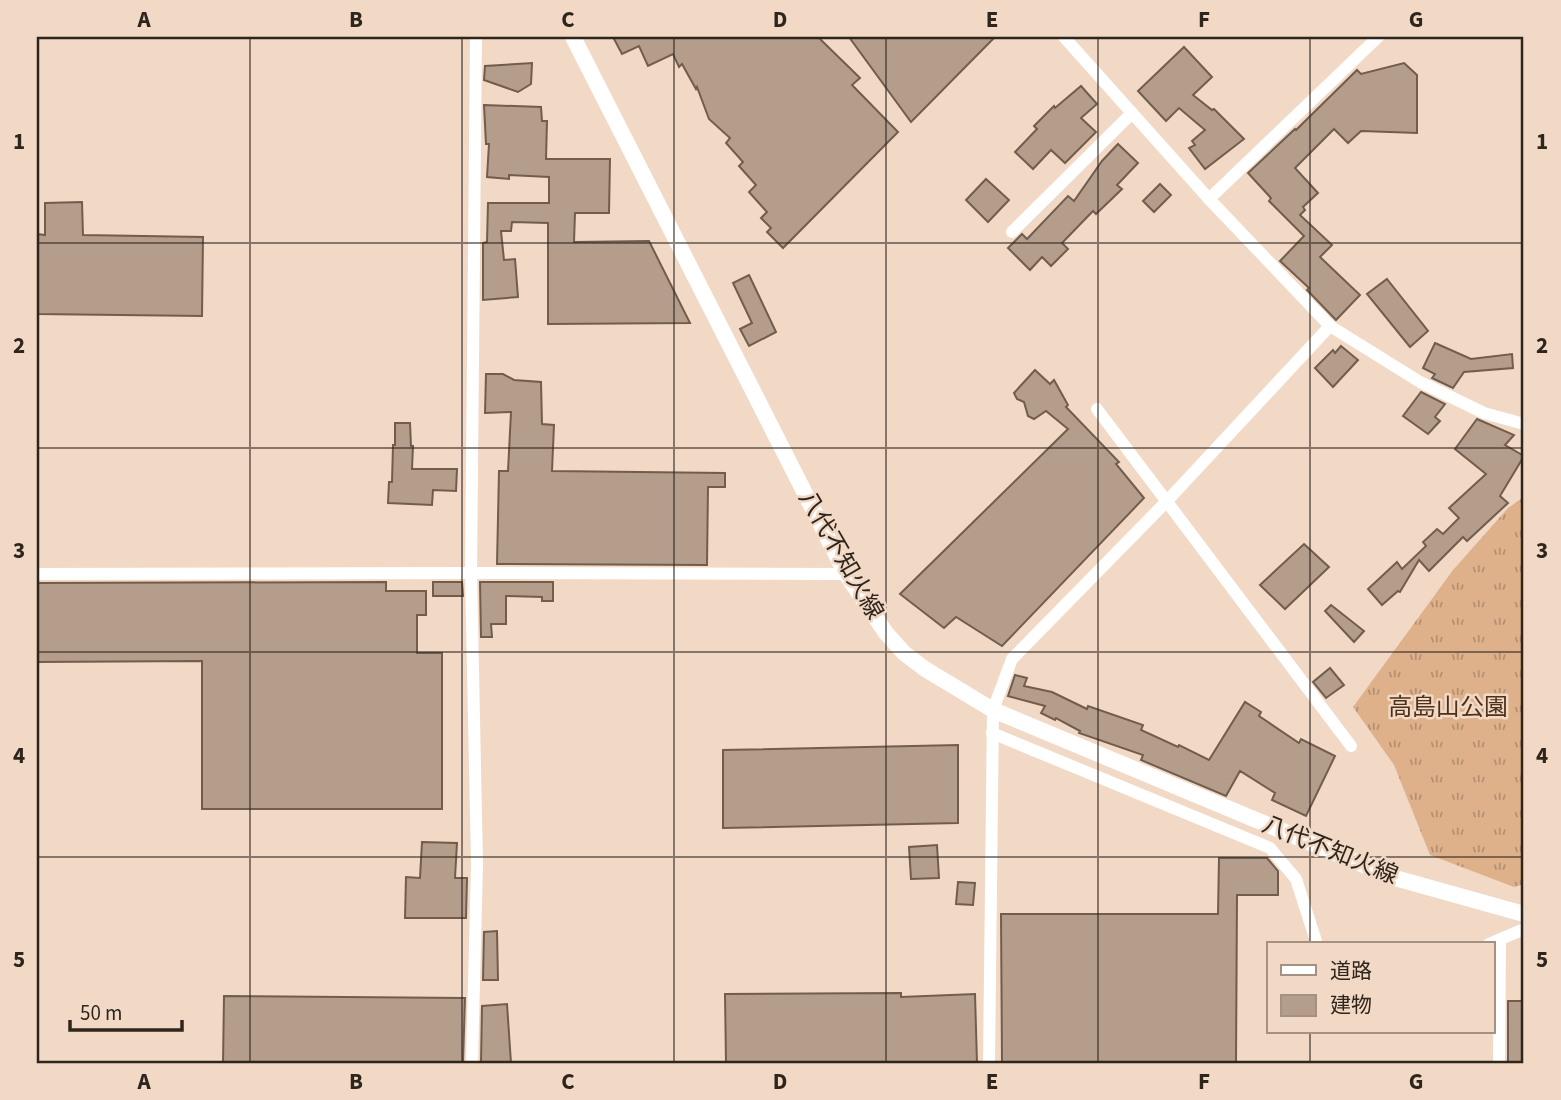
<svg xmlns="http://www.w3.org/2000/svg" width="1561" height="1100" font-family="'Source Sans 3','Noto Sans JP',sans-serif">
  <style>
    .grass { fill: url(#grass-tufts) }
    .building { fill: #b49d8b; stroke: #725d4c; stroke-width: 2 }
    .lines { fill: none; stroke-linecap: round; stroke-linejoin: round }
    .minor { stroke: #fff; stroke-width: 12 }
    .secondary { stroke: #fff; stroke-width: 16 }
    .grid { fill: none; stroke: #2e251d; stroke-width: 2; stroke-opacity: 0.55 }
    .labels { text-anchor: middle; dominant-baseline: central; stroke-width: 5; stroke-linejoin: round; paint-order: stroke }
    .street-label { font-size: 24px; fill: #2e251d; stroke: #f2d9c6 }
    .park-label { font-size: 24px; fill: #4c3118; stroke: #f2d9c6 }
    .neatline { fill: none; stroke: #2e251d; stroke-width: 2.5 }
    .grid-label { font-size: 23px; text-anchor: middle; font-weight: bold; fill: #2e251d }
  </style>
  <defs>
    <pattern id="grass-tufts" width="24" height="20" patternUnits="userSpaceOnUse" patternTransform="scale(1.75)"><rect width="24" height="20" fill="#deb18b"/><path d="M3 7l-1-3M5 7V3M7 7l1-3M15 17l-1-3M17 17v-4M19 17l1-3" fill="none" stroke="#b49071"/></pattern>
  </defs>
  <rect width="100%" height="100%" fill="#f2d9c6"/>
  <path class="grass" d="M1524,497V884L1514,887L1430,855L1394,765L1353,707L1453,570L1508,508Z"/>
  <g class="building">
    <path d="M613,37H818L860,78L852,85L898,132L783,248L767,232L771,228L761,218L767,212L749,192L756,185L739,166L743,162L726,143L730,138L709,119L697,87L696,89L682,64L679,67L673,54L648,66L639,46L622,54Z"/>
    <path d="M849,37H995L911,122Z"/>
    <path d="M1184,47L1212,77L1193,95L1212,110L1214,109L1244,139L1205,169L1189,148L1195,145L1192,141L1205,130L1179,108L1166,121L1138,91Z"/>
    <path d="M532,63L531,84L518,92L484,80L485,66Z"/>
    <path d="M1404,63L1417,75V133L1361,131L1348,143L1334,129L1295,168L1318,193L1303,207L1305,210L1300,215L1332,245L1320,257L1360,295L1336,320L1307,290L1309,288L1280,261L1304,236L1269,201L1271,198L1248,173L1295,129L1296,130L1357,70L1361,74Z"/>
    <path d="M1081,86L1097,104L1081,118L1096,132L1065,163L1051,150L1033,169L1015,152L1037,129L1034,126L1054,106L1055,108Z"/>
    <path d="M484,105L541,107L542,121H547L546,159H610L609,213H575L574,242L649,241L690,323L548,324V223L512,222L511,231H501L504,260L515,259L518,297L483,300V243L487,242L488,203H549V177L509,175V179L487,177L489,144H486Z"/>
    <path d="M1118,144L1138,163L1117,185L1122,189L1096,214L1093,211L1062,243L1068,249L1051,266L1042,257L1030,270L1008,248L1022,234L1027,239L1068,196L1074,201L1102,161Z"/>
    <path d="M986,179L1009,200L988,222L966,200Z"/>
    <path d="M1160,184L1171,195L1154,212L1143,201Z"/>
    <path d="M82,202L83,235L203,237L202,316L37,314V234L45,235V203Z"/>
    <path d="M749,275L776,332L749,346L740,329L752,323L733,283Z"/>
    <path d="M1387,279L1428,331L1410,347L1367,294Z"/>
    <path d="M1435,343L1471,359L1512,354L1513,368L1464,372L1453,388L1432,378L1435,374L1423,368Z"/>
    <path d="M1341,346L1358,360L1333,387L1315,368L1333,350L1335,353Z"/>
    <path d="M1035,370L1050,384L1054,380L1068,405L1066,407L1119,462L1116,464L1144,498L1002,646L956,617L944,628L900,594L1068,429L1046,411L1034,419L1028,416L1024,402L1017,399L1014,393Z"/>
    <path d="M486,374H503L514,380L541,382L542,424L554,425L552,471L725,473V487H708L707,565L497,564L499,471H508L511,412L485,413Z"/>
    <path d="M1421,392L1445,404L1435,417L1440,421L1428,434L1403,416Z"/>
    <path d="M1477,419L1514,435L1505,445L1524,456L1500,496L1508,503L1467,541L1463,537L1429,571L1419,560L1400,592L1398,591L1382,605L1368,589L1397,562L1402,569L1426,546L1423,542L1437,529L1443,534L1459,518L1449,508L1486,474L1455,449Z"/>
    <path d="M395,423H410L411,446H413L412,469H457L456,491L433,490L432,505L388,503L389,482H392L393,445H395Z"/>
    <path d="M1304,544L1329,567L1285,609L1260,585Z"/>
    <path d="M386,582V591H426V615H417V653H442V809H202V661L37,662V583Z"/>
    <path d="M433,582H462L463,596H433Z"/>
    <path d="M480,582H553V601H542V597L506,596V624H491L492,637H481Z"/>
    <path d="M1331,605L1364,631L1354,642L1325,611Z"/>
    <path d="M1330,668L1344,685L1326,698L1313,682Z"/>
    <path d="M1015,675L1027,678L1024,686L1052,692L1087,709L1088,706L1143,725L1141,730L1178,747L1179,745L1209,760L1245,702L1261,712L1259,716L1299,743L1301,739L1335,756L1306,816L1272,800L1275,793L1240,771L1226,796L1141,760L1143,755L1079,733L1080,731L1056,718L1055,720L1041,713L1045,706L1008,696Z"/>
    <path d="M958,745V823L723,828V750Z"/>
    <path d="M422,842L457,843L455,878H467L466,918H405L406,877L420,878Z"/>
    <path d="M937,845L939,878L911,879L909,847Z"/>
    <path d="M1219,858H1267L1278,871V895H1237L1236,1063H1002L1001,914H1218Z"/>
    <path d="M958,882L975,883L973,905L956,904Z"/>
    <path d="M497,931L498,980H483L484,932Z"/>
    <path d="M901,993V997L975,994L977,1063H726L725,994Z"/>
    <path d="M224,996L465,998L463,1063H223Z"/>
    <rect x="1508" y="1001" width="16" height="62"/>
    <path d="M507,1004L511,1063H481L482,1006Z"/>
  </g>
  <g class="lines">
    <g class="minor">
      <path d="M1064,37L1209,199L1330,326L1420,382L1484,413L1524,424"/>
      <path d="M1209,199L1378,37"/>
      <path d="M1012,232L1132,113"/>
      <path d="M1097,409L1351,746"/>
      <path d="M37,574L471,573L846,574"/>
      <path d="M992,733L1270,848L1296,879L1317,944"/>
      <path d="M1489,944L1524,929"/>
      <path d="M472,1063L477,864L471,573L476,37"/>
      <path d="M989,1063L993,710L1012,659L1167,501L1330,326"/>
      <path d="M1499,1063L1500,940"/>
    </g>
    <path class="secondary" d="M573,37L846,574L886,633L904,653L925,669L993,710L1395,878L1524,914"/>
  </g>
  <path class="grid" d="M250,37V1063M462,37V1063M674,37V1063M886,37V1063M1098,37V1063M1310,37V944M37,243H1524M37,448H1524M37,652H1524M37,857H1524M1310,1032V1063"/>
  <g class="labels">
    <g class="street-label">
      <text transform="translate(841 555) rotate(60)">八代不知火線</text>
      <text transform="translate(1330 850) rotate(22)">八代不知火線</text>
    </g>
    <g class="park-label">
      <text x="1448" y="707">高島山公園</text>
    </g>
  </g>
  <rect width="1561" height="1100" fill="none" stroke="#f2d9c6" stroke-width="77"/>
  <rect x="1267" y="942" width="228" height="91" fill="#f2d9c6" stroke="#a49182" stroke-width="2"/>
  <rect x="1281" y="965" width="35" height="10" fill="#ffffff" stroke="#a49182" stroke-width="2"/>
  <text x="1330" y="978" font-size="21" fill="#2e251d">道路</text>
  <rect x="1281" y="995" width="35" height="21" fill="#b49d8b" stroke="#a49182" stroke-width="2"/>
  <text x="1330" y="1012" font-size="21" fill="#2e251d">建物</text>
  <path d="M70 1020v10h112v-10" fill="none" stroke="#2e251d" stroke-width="3.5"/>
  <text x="80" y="1020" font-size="21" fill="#2e251d" stroke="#f2d9c6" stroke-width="5" paint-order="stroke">50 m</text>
  <rect x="38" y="38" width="1484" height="1024" class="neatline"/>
  <g class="grid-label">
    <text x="144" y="27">A</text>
    <text x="356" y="27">B</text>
    <text x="568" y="27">C</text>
    <text x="780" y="27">D</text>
    <text x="992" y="27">E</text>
    <text x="1204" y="27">F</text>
    <text x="1416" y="27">G</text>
    <text x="19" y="149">1</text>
    <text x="1542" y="149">1</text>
    <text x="19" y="353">2</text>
    <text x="1542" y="353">2</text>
    <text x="19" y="558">3</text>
    <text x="1542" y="558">3</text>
    <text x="19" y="763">4</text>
    <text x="1542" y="763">4</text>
    <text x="19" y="967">5</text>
    <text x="1542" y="967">5</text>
    <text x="144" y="1089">A</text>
    <text x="356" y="1089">B</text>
    <text x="568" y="1089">C</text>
    <text x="780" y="1089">D</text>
    <text x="992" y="1089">E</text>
    <text x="1204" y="1089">F</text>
    <text x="1416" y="1089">G</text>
  </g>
</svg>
